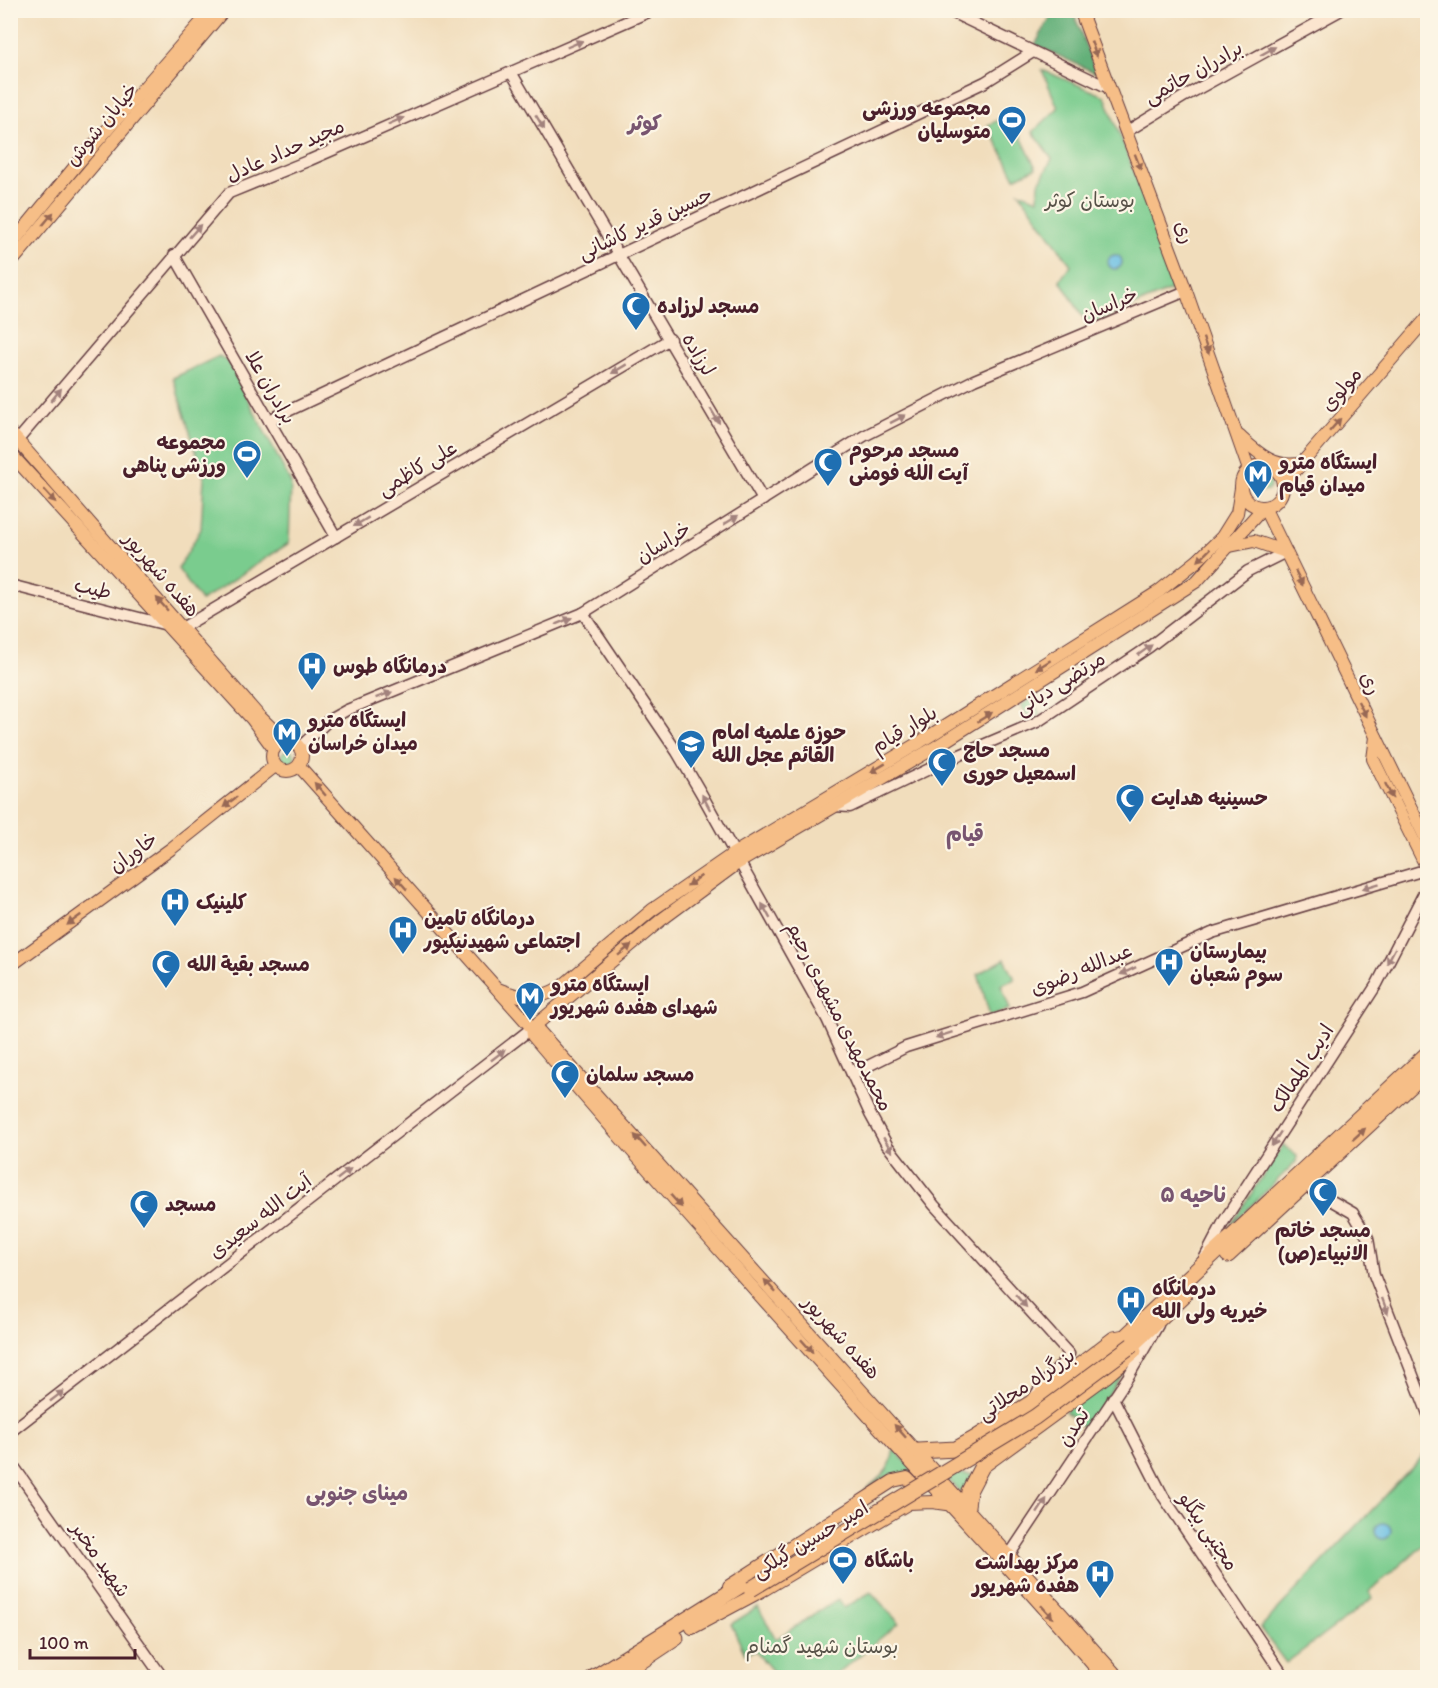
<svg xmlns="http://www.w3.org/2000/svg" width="1438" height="1688" font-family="Itim,'Playpen Sans Arabic',sans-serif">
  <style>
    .green { fill: #7acc8e; stroke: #62765c; stroke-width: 1.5 }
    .forest { fill: #63b079; stroke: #566852; stroke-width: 1.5 }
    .water { fill: #67bfe4; stroke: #586f88; stroke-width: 1.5 }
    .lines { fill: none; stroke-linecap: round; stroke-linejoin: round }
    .secondary-casing { stroke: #633c41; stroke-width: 13 }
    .primary-casing { stroke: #633c41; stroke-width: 14 }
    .highway-casing { stroke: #633c41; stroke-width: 17 }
    .secondary { stroke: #fbe5cf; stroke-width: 10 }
    .primary { stroke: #f6be87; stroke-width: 12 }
    .highway { stroke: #f6be87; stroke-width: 15 }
    .highway-bridge-casing { stroke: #633c41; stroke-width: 17; stroke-linecap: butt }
    .highway-bridge { stroke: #f6be87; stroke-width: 15 }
    .oneway { fill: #a2827d }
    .oneway2 { fill: #976754 }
    .labels { text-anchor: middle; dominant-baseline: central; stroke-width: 4.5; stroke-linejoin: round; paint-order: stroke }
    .street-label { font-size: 20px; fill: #4a1f2b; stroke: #fcf5e5 }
    .poi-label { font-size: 20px; font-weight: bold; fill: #4a1f2b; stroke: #fcf5e5; text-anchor: start }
    .park-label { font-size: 20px; fill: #585349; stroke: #fcf5e5 }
    .neighbourhood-label { font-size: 21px; font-weight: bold; fill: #785570; stroke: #fcf5e5 }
    .quarter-label { font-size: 22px; font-weight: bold; fill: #785570; stroke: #fcf5e5 }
  </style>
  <rect width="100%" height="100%" fill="#fcf5e5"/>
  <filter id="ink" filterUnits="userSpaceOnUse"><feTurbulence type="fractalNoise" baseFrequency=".0167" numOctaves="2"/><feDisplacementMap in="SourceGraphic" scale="12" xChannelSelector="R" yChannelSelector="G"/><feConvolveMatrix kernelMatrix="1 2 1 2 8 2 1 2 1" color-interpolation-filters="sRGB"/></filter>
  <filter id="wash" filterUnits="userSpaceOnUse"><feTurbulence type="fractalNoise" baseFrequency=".008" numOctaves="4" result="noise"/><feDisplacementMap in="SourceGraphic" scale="24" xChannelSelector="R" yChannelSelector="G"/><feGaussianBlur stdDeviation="1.35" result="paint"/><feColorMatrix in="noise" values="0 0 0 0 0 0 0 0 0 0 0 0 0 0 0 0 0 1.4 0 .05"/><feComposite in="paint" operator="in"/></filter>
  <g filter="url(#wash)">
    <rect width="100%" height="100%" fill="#f1ddbc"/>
    <g class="green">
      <path d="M1042,70L1105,96L1178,287L1088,325L1060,280L1071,265L1019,192L1038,199L1039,183L1052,159L1033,132L1058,108Z"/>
      <path d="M1010,114L1036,168L1015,178L988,125Z"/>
      <path d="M219,356L228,361L291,483L289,543L201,601L178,569L201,529L204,477L173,378Z"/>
      <circle cx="1264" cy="484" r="7"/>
      <path d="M1032,697L1040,714L1030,720L1021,706Z"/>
      <circle cx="288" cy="757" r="7"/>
      <path d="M1005,959L1015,979L1001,985L1010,1009L990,1016L978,974Z"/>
      <path d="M1283,1145L1297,1156L1296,1162L1230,1226Z"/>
      <path d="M1139,1349L1086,1430L1065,1411Z"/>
      <path d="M893,1448L915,1472L910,1475C894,1468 878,1482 864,1491C879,1478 894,1469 893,1448Z"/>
      <path d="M1427,1452V1542L1369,1592L1373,1598L1286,1663L1260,1628Z"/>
      <path d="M954,1473L974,1475L963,1495L946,1477Z"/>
      <path d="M871,1592L899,1623L833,1677H778L755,1651L745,1654L731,1624L758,1607L776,1639L838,1599L844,1608Z"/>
    </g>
    <path class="forest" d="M1047,11H1073L1096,73L1035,45L1052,14Z"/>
    <g class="water">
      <circle cx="1115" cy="262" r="7"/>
      <circle cx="1383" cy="1531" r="8"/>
    </g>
  </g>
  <g filter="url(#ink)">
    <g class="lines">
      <g class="secondary-casing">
        <g id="secondary">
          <path d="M947,10L1109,88"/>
          <path d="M511,72L763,500"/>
          <path d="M1126,132L1185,96L1341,10"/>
          <path d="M174,255L336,537"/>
          <path d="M269,420L985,82L1033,52"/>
          <path d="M18,440L229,193L310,160L653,10"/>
          <path d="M10,585L167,625"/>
          <path d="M583,613L677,752L701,793L827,1019L870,1114L887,1145L934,1205L1069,1354C1061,1370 1044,1378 1034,1398"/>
          <path d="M182,628L670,339"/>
          <path d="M300,747L329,720L347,710L583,613L864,436L974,380L1186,291"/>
          <path d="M834,806L850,807L948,760L1037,722L1149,647L1248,571L1286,552"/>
          <path d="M852,1074L906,1047L1082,992L1212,933L1428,869"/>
          <path d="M1304,1185L1353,1213L1368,1238L1374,1275L1428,1414"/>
          <path d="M1203,1261L1224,1221L1377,984L1428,885"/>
          <path d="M1113,1398L1163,1496L1285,1678"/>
          <path d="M10,1432L532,1028"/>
          <path d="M10,1461L163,1678"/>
          <path d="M1010,1554L1128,1377L1158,1325"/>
        </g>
      </g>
      <g class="primary-casing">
        <g id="primary">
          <path d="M1080,10L1186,291L1249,470"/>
          <path d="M10,246L78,163L212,10"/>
          <path d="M10,264L224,10"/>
          <path d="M10,432L258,715L285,741"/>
          <path d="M1239,436C1258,453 1275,470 1302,463"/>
          <path d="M10,453L252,719L274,749"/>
          <circle cx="1262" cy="486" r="21"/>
          <path d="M1283,485L1428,317"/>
          <path d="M1264,507L1428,843"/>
          <path d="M1230,546L1254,541L1286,552"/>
          <path d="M1376,737L1373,759L1428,870"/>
          <circle cx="287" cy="756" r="15"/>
          <path d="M299,766L532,1028L539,1031L1119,1678"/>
          <path d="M10,966L172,848L275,766"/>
          <path d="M498,989C524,999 535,1002 561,987L652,910L733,854L920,742L1158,592L1197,561L1222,537L1237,513L1241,488"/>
          <path d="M532,1028L661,920L738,863L934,748L1197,581L1264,507"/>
          <path d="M532,1028L533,1036C647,1170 764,1301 882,1431C957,1513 1033,1593 1104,1678"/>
          <path d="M729,1586L893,1481L907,1478L913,1484V1497"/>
          <path d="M692,1628L765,1589L909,1503L932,1502L953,1505"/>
        </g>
      </g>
      <g class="highway-casing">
        <g id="highway">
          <path d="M1228,1255L1428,1070"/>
          <path d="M1132,1345L1184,1295"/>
          <path d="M918,1451L956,1449L974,1439L1031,1403L1114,1339L1125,1337L1428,1053"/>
          <path d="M967,1506L969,1491L982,1466L1105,1376L1134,1351"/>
          <path d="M593,1678L748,1581"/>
          <path d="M616,1678L676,1638"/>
        </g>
      </g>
      <use href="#secondary" class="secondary"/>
      <use href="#primary" class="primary"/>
      <use href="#highway" class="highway"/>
      <g class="highway-bridge-casing">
        <path id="highway-bridge" d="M751,1589L1035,1417L1132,1345"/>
      </g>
      <use href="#highway-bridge" class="highway-bridge"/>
    </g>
    <defs><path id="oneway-solid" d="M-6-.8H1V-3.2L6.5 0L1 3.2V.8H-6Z" transform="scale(1.5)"/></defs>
    <g class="oneway">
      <use href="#oneway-solid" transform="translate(575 44) rotate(-23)"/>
      <use href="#oneway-solid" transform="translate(1268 51) rotate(-29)"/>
      <use href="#oneway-solid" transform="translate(396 121) rotate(-23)"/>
      <use href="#oneway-solid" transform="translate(540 122) rotate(59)"/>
      <use href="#oneway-solid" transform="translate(195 231) rotate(-49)"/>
      <use href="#oneway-solid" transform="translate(619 369) rotate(149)"/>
      <use href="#oneway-solid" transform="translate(56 395) rotate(-51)"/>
      <use href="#oneway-solid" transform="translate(715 416) rotate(59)"/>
      <use href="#oneway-solid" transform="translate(898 419) rotate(-27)"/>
      <use href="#oneway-solid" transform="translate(731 520) rotate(-32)"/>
      <use href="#oneway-solid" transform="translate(361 522) rotate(149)"/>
      <use href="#oneway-solid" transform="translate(564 621) rotate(-22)"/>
      <use href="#oneway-solid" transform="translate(1145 650) rotate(-36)"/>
      <use href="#oneway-solid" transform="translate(384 695) rotate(-20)"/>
      <use href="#oneway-solid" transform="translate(706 802) rotate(-118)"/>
      <use href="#oneway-solid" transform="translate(1371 886) rotate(163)"/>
      <use href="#oneway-solid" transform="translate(766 911) rotate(-119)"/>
      <use href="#oneway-solid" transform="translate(1391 956) rotate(118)"/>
      <use href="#oneway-solid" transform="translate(1128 971) rotate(155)"/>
      <use href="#oneway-solid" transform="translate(944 1035) rotate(162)"/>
      <use href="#oneway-solid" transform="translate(498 1055) rotate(-38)"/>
      <use href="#oneway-solid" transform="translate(1276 1139) rotate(123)"/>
      <use href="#oneway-solid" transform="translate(888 1145) rotate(58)"/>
      <use href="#oneway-solid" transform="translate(344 1174) rotate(-38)"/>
      <use href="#oneway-solid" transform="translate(1021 1301) rotate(49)"/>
      <use href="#oneway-solid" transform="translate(1385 1306) rotate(70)"/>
      <use href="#oneway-solid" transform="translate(57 1396) rotate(-38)"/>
      <use href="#oneway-solid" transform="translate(1042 1506) rotate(-57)"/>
    </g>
    <g class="oneway2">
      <use href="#oneway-solid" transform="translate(1094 49) rotate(69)"/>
      <use href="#oneway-solid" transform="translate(1138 162) rotate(69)"/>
      <use href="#oneway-solid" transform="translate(48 219) rotate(-50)"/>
      <use href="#oneway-solid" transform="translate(1206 346) rotate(70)"/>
      <use href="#oneway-solid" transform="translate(1335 425) rotate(-49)"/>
      <use href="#oneway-solid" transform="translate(50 496) rotate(48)"/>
      <use href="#oneway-solid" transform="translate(1204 555) rotate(135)"/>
      <use href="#oneway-solid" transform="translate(1299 578) rotate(64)"/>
      <use href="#oneway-solid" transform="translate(162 604) rotate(-131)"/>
      <use href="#oneway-solid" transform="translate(1043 665) rotate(148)"/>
      <use href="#oneway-solid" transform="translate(1362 709) rotate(63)"/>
      <use href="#oneway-solid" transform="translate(985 717) rotate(-32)"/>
      <use href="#oneway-solid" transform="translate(878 768) rotate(149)"/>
      <use href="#oneway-solid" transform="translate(320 789) rotate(-131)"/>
      <use href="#oneway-solid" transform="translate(1389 791) rotate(64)"/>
      <use href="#oneway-solid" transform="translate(230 802) rotate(142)"/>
      <use href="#oneway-solid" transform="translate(694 881) rotate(145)"/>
      <use href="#oneway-solid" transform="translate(401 883) rotate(-132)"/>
      <use href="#oneway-solid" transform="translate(74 920) rotate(144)"/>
      <use href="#oneway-solid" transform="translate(625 950) rotate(-39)"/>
      <use href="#oneway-solid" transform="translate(1359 1134) rotate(-42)"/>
      <use href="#oneway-solid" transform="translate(640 1141) rotate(-132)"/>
      <use href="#oneway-solid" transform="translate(676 1201) rotate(48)"/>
      <use href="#oneway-solid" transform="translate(770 1286) rotate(-132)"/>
      <use href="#oneway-solid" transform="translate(807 1346) rotate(48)"/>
      <use href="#oneway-solid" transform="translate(900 1431) rotate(-132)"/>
      <use href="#oneway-solid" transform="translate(1047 1612) rotate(48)"/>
    </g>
  </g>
  <defs>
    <g id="stadium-pin" transform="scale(1.5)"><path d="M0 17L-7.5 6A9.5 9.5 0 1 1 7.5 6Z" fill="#1f6fb2" stroke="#fcf5e5"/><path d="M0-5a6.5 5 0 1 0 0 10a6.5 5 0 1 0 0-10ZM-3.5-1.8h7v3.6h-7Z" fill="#fff"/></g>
    <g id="mosque-pin" transform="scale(1.5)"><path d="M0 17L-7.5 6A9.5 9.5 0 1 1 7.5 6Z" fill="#1f6fb2" stroke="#fcf5e5"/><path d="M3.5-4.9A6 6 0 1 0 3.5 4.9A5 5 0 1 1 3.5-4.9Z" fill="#fff"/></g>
    <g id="metro-pin" transform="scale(1.5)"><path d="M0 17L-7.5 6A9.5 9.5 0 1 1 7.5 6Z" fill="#1f6fb2" stroke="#fcf5e5"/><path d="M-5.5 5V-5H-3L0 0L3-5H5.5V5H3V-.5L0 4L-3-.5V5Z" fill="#fff"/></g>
    <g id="hospital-pin" transform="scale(1.5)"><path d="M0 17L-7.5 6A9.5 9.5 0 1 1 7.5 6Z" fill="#1f6fb2" stroke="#fcf5e5"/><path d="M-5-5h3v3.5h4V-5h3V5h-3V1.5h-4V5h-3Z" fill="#fff"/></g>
    <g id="university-pin" transform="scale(1.5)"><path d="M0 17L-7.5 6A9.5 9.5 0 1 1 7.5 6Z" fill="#1f6fb2" stroke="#fcf5e5"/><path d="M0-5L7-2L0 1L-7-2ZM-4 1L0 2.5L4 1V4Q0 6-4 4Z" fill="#fff"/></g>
  </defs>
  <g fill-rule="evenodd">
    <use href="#stadium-pin" x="1012" y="120"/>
    <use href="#mosque-pin" x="636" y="306"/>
    <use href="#stadium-pin" x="247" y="454"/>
    <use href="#mosque-pin" x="828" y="462"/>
    <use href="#metro-pin" x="1258" y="474"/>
    <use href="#hospital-pin" x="312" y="666"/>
    <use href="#metro-pin" x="287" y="732"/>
    <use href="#university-pin" x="691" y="744"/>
    <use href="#mosque-pin" x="942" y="762"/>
    <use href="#mosque-pin" x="1130" y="798"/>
    <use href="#hospital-pin" x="175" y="902"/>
    <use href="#hospital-pin" x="403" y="930"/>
    <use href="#hospital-pin" x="1169" y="962"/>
    <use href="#mosque-pin" x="166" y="964"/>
    <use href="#metro-pin" x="530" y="996"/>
    <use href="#mosque-pin" x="565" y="1074"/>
    <use href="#mosque-pin" x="1323" y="1192"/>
    <use href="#mosque-pin" x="144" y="1204"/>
    <use href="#hospital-pin" x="1131" y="1300"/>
    <use href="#stadium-pin" x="843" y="1560"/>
    <use href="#hospital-pin" x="1100" y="1574"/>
  </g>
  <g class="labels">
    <g class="street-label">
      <text transform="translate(1193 72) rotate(-29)">برادران حاتمی</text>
      <text transform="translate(101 124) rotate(-50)">خیابان شوش</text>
      <text transform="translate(285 150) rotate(-24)">مجید حداد عادل</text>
      <text transform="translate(645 223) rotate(-25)">حسین قدیر کاشانی</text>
      <text transform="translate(1185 232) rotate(69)">ری</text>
      <text transform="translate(1109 304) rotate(-23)">خراسان</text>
      <text transform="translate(699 354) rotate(60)">لرزاده</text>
      <text transform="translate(271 387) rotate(60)">برادران علا</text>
      <text transform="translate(1341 389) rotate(-49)">مولوی</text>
      <text transform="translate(417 468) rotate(-31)">علی کاظمی</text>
      <text transform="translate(663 542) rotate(-32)">خراسان</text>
      <text transform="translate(162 574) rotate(49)">هفده شهریور</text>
      <text transform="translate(93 588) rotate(14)">طیب</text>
      <text transform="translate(1060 683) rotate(-32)">مرتضی دیانی</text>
      <text transform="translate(1371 683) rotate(64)">ری</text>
      <text transform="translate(904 729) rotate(-31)">بلوار قیام</text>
      <text transform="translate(133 852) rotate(-36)">خاوران</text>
      <text transform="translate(1081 969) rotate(-22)">عبدالله رضوی</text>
      <text transform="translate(840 1016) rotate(63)">محمدمهدی مشهدی رحیم</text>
      <text transform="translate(1301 1068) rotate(-57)">ادیب الممالک</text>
      <text transform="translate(260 1216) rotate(-38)">آیت الله سعیدی</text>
      <text transform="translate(842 1337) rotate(48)">هفده شهریور</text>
      <text transform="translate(1026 1384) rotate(-34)">بزرگراه محلاتی</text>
      <text transform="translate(1073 1427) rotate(-57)">تمدن</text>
      <text transform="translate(1209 1531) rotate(56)">مجتبی بیگلو</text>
      <text transform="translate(810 1539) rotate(-31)">امیر حسین گیلکی</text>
      <text transform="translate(101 1559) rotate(55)">شهید مخبر</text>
    </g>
    <g class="poi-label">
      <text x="991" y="108" text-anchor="end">مجموعه ورزشی<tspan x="991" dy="23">متوسلیان</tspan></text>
      <text x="657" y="306">مسجد لرزاده</text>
      <text x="226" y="442" text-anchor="end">مجموعه<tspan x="226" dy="23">ورزشی پناهی</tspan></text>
      <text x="849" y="450">مسجد مرحوم<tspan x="849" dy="23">آیت الله فومنی</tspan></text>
      <text x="1279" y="462">ایستگاه مترو<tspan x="1279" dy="23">میدان قیام</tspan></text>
      <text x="333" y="666">درمانگاه طوس</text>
      <text x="308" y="720">ایستگاه مترو<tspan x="308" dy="23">میدان خراسان</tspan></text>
      <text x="712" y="732">حوزه علمیه امام<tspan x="712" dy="23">القائم عجل الله</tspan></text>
      <text x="963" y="750">مسجد حاج<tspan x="963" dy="23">اسمعیل حوری</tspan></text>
      <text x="1151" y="798">حسینیه هدایت</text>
      <text x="196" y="902">کلینیک</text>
      <text x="424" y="918">درمانگاه تامین<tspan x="424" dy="23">اجتماعی شهیدنیکپور</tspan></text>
      <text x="1190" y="951">بیمارستان<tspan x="1190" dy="23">سوم شعبان</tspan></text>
      <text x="187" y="964">مسجد بقیة الله</text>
      <text x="551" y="984">ایستگاه مترو<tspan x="551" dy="23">شهدای هفده شهریور</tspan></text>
      <text x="586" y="1074">مسجد سلمان</text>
      <text x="165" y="1204">مسجد</text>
      <text x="1323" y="1230" text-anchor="middle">مسجد خاتم<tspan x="1323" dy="23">الانبیاء(ص)</tspan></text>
      <text x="1152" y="1288">درمانگاه<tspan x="1152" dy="23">خیریه ولی الله</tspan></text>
      <text x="864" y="1560">باشگاه</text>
      <text x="1079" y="1562" text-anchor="end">مرکز بهداشت<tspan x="1079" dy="23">هفده شهریور</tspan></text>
    </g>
    <g class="park-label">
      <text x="1090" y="200">بوستان کوثر</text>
      <text x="822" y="1646">بوستان شهید گمنام</text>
    </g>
    <g class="neighbourhood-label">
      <text x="645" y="122">کوثر</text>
      <text x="965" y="833">قیام</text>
      <text x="357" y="1492">مینای جنوبی</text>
    </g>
    <g class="quarter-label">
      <text x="1193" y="1194">ناحیه ۵</text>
    </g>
  </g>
  <rect width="1438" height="1688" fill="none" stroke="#fcf5e5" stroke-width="36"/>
  <path d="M30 1649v9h105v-9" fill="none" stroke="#4a1f2b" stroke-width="3"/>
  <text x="39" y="1649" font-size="18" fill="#4a1f2b" stroke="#fcf5e5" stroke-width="4.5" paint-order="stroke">100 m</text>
</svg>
